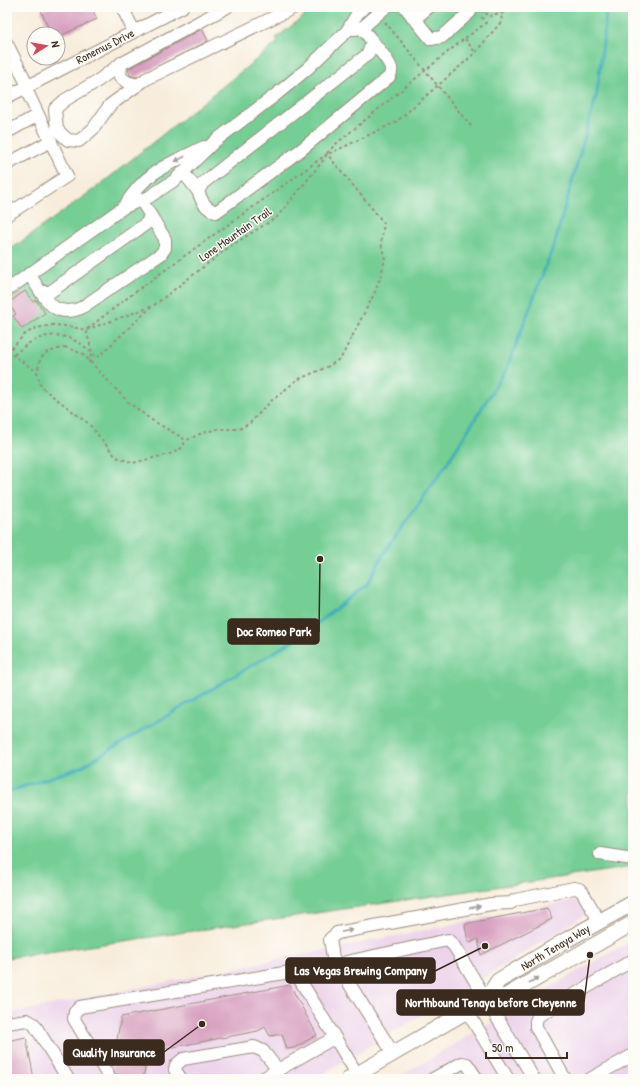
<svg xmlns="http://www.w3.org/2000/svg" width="640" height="1086" font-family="'Patrick Hand',sans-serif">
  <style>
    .built { fill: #ecd1ea }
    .green { fill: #75ce94; stroke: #587c59 }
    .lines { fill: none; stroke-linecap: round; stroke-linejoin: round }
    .stream { stroke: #3eaeb9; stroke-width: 3 }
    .building { fill: #d79ebf }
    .minor-casing { stroke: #9a8c7d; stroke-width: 14 }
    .major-casing { stroke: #9a8c7d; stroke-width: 17 }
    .path { stroke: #9a8c7d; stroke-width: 2; stroke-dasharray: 3 3; stroke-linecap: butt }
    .minor { stroke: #fff; stroke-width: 12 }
    .major { stroke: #fff; stroke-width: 15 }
    .oneway { fill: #a79f9a }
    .labels { text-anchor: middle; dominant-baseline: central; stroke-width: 3; stroke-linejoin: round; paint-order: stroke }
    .street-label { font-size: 12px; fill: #3b2a1e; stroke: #fdfcf7 }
    .leader { fill: none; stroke: #3b2a1e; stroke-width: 1.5 }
    .callout-dot { fill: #3b2a1e; stroke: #fdfcf7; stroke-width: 1.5 }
    .callout { fill: #3b2a1e; stroke: #3b2a1e; stroke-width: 1.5 }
    .callout-label { font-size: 13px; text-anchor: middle; font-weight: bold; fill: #fff }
  </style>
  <rect width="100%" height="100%" fill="#fdfcf7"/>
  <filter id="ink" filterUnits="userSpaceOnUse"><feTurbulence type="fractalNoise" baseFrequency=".025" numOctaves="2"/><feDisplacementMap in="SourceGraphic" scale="8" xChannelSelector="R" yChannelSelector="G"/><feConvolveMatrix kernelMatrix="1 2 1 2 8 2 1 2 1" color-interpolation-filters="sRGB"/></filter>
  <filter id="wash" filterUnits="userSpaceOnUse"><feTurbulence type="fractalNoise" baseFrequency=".012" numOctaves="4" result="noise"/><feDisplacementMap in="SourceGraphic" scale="16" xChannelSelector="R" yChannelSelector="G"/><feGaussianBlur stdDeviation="0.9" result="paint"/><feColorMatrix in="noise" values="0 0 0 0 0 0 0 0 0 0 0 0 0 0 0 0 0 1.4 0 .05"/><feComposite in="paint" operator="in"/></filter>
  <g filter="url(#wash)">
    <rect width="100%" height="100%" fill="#f8eddc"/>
    <g class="built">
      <path d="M584,898L591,911L476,983L314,1079H7V1014Z"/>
      <path d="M633,940V1079H396L588,965Z"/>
    </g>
    <path class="green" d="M316,7H633V867L7,958V252L101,184L278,42L276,38Z"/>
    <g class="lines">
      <path class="stream" d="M7,792L81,767L301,636L367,584L384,553L446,465L507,368L555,242L597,93L607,7"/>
    </g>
    <g id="blocks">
      <g class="building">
        <path d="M50,7H91L97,19L58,37V34H51L41,11Z"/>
        <path d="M202,29L208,41L136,77L130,75L128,69Z"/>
        <path d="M25,291L33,302L36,300L45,313L22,329L13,316L16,314L8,303Z"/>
        <path d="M547,908L552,919L481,955L478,939L470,943L467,937L465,925L469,923Z"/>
        <path d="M290,985L317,1035L294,1048L287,1049L282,1034L270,1036L265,1027L258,1031L158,1050L156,1057L143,1060L145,1069L143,1078L116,1075L112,1067L121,1017Z"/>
        <path d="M26,1037L34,1079H7V1041Z"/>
      </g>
    </g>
  </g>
  <g filter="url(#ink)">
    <use href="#blocks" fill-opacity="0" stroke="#9a8c7d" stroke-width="1"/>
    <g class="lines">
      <g class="minor-casing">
        <g id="minor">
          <path d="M122,7L134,31"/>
          <path d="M227,7L119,65L99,80L65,100L55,109L57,130L68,140L79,141L93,129L110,105L146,79L295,7"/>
          <path d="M405,7L431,39L442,37L470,12L469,7"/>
          <path d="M413,18L417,17L429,7"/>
          <path d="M362,28C368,37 389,59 391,68C392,72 391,74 389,77L302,149L216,212C205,208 202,202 198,191L203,183L368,54L372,42"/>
          <path d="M354,29L362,28L386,7"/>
          <path d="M7,44L28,86"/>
          <path d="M121,63L120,77L127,82L138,85"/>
          <path d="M7,97L182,7"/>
          <path d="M7,132L38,115"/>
          <path d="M7,164L51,141"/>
          <path d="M183,172L198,191"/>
          <path d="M124,207C145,171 169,164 204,147"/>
          <path d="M7,215L67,176L25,87"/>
          <path d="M29,274C44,295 51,320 81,308L161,254L165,248V239L141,200"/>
          <path d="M7,290L124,207L149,197L175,180L215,141L278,93L307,69L347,31L357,14L364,7"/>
          <path d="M41,292H50L147,223L150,215"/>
          <path d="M600,854L633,859"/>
          <path d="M342,973L343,966L346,962L448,940L454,946L534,1079"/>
          <path d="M467,1011L508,1079"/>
          <path d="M7,1023L27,1020L34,1024L68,1079"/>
          <path d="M393,1053L333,958L330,939L337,933L491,904L511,903L515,900L574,888L579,889L583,893L599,921"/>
          <path d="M110,1079L74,1019L75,1012L80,1007L290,972L297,975L357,1074"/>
          <path d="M181,1079L175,1070L176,1065L183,1059L254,1047L263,1051L278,1070"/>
          <path d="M262,1079L332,1039L337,1042"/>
          <path d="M433,1079L462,1063L467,1064L477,1079"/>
          <path d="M565,1079L536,1027V1021L538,1016L633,960"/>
          <path d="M590,1079L633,1055"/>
        </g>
      </g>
      <g class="major-casing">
        <g id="major">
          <path d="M486,1000L498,981L568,939L633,903"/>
          <path d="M349,1079L486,1000L506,996L633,923"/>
        </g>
      </g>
      <g class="path">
        <path d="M507,8L510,10L514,7"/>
        <path d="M482,12L484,10L489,17L494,14H502"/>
        <path d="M385,22L471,126"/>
        <path d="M465,39L475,52"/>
        <path d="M327,153L337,143L460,42L486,23L481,16"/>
        <path d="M65,347L83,354L127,401L150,419L183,438L185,441L183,447L173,453L133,463L116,457L89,424L41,387L37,372L40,360L45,353Z"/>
        <path d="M7,351L37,372"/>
        <path d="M7,353L25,334L36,328L53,325L67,326L86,330L153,306L229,247L277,217L322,162L327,154L333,152L396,122L474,54L501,22L502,14L508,7"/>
        <path d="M14,355C42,328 70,329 97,358L151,307"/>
        <path d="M89,363L92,352L86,330C164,268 246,213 327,154L384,223L381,243L385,259L381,275L375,292L341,358L327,367L297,380L270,402L250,423L239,429H217L202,433L185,441"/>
      </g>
      <use href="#minor" class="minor"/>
      <use href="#major" class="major"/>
    </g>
    <defs><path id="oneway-solid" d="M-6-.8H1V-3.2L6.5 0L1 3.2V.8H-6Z"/></defs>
    <g class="oneway">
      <use href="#oneway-solid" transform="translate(180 159) rotate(153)"/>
      <use href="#oneway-solid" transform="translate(475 907) rotate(-11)"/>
      <use href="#oneway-solid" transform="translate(347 931) rotate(-11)"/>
      <use href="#oneway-solid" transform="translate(534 980) rotate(-30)"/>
    </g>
  </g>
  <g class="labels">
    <g class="street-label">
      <text transform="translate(105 46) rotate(-27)">Ronemus Drive</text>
      <text transform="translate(235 234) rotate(-35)">Lone Mountain Trail</text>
      <text transform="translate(555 947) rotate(-31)">North Tenaya Way</text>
    </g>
  </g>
  <path class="leader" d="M320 559L319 632M485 946L435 971M590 955L584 1002M202 1024L164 1052"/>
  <g class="callout-dot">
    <circle cx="320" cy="559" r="4"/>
    <circle cx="485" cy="946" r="4"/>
    <circle cx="590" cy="955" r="4"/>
    <circle cx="202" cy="1024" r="4"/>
  </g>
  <g class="callout">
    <rect x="228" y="619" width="91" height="25" rx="4"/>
    <rect x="286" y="958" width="149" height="25" rx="4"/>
    <rect x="397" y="990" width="187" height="25" rx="4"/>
    <rect x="64" y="1040" width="100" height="25" rx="4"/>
  </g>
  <g class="callout-label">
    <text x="274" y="636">Doc Romeo Park</text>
    <text x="361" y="975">Las Vegas Brewing Company</text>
    <text x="491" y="1007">Northbound Tenaya before Cheyenne</text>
    <text x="114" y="1057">Quality Insurance</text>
  </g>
  <rect width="640" height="1086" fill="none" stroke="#fdfcf7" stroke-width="24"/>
  <g transform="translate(46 46) rotate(79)"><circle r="19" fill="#fdfcf7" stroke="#afa8a0"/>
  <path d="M0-3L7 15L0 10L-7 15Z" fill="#d1495b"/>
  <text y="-6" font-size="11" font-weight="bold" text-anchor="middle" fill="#3b2a1e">N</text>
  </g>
  <path d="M486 1052v6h81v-6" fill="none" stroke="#3b2a1e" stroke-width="2"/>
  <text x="492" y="1052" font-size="12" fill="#3b2a1e" stroke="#fdfcf7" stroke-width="3" paint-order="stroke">50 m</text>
</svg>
